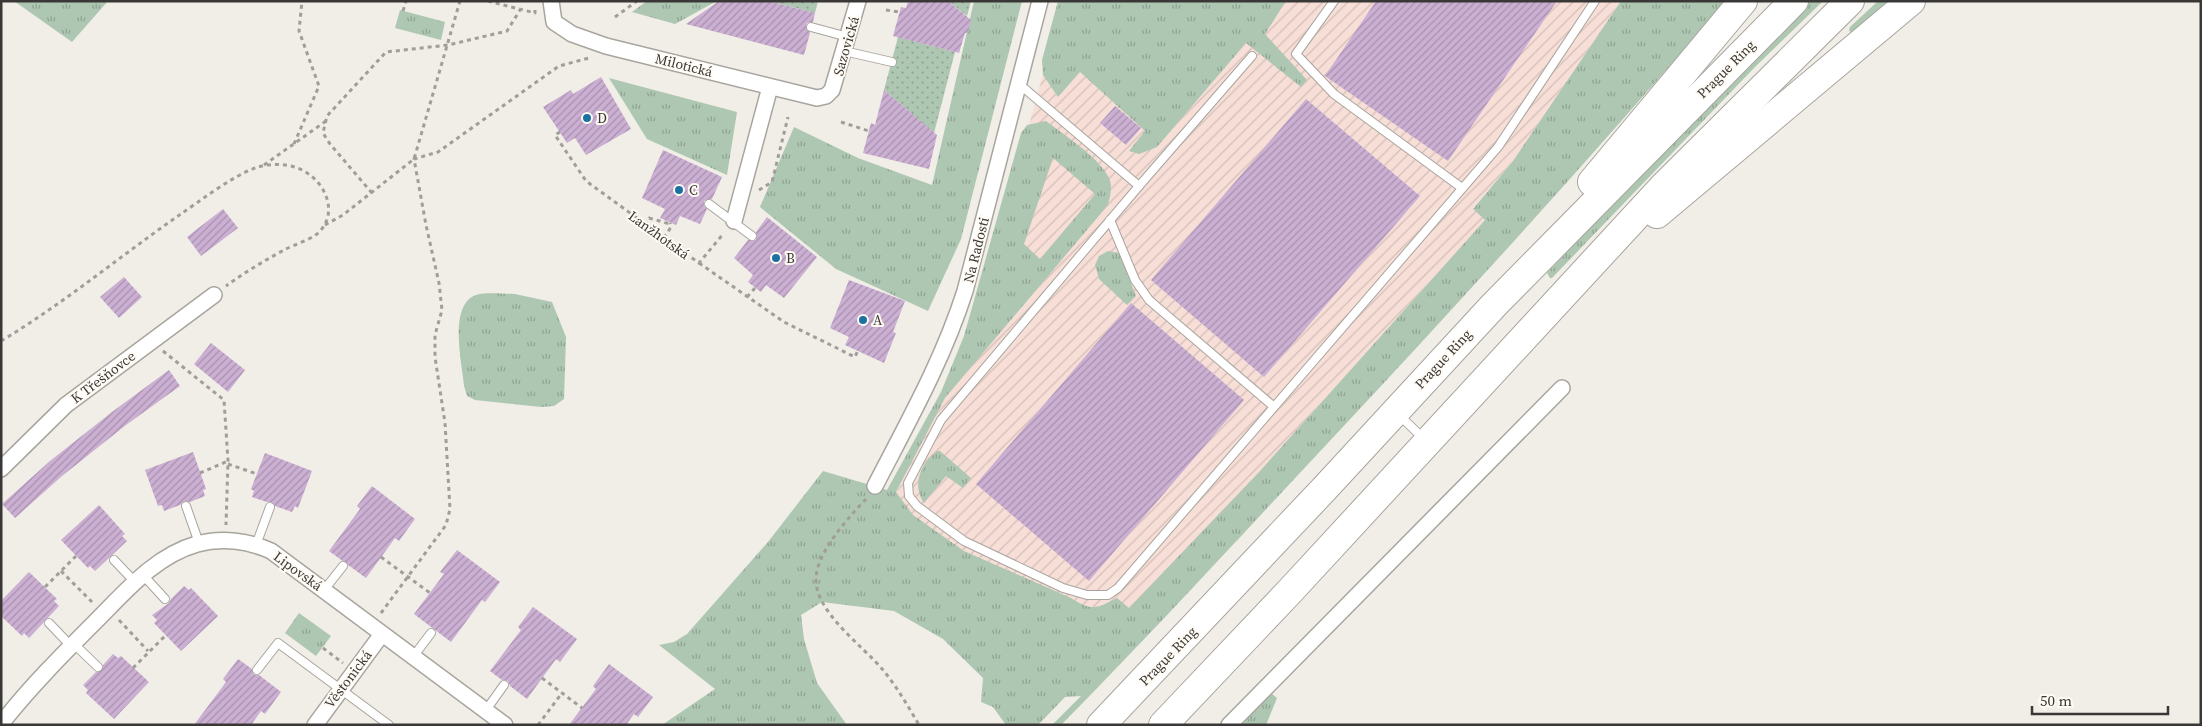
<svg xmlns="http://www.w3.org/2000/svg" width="2202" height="726" font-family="'Source Serif 4',serif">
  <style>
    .industrial { fill: url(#industrial-furrows) }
    .grass { fill: url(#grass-tufts); fill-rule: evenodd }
    .garden { fill: url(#garden-dots) }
    .building { fill: url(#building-hatch) }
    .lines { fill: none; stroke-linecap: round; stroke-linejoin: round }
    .service-casing { stroke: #a8a59e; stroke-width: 10 }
    .minor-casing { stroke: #a8a59e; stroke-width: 18 }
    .motorway-casing { stroke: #a8a59e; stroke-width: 30 }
    .path { stroke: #a19e9a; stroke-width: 3; stroke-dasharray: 4 4; stroke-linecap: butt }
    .service { stroke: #fff; stroke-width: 8 }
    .minor { stroke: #fff; stroke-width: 15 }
    .motorway { stroke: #fff; stroke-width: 28 }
    .poi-dot { fill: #1b72a2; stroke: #fffbf4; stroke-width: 2 }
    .labels { text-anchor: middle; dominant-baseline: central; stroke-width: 4; stroke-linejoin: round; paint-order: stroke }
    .street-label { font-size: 14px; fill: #3a3836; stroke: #fffbf4 }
    .poi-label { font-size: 14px; fill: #3a3836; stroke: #fffbf4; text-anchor: start }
  </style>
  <defs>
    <pattern id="industrial-furrows" width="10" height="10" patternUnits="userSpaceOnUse" patternTransform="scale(1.25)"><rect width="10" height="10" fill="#f7ded7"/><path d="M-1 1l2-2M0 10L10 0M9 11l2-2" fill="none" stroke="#d4bfb9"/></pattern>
    <pattern id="grass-tufts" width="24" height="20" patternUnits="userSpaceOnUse" patternTransform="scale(1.25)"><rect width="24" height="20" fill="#aec7b2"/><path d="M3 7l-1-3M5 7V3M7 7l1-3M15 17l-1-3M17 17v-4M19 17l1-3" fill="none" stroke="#8fa392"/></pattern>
    <pattern id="garden-dots" width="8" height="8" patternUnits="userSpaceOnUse" patternTransform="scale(1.25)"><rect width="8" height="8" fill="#aec7b2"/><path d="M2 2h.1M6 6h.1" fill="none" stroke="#8fa392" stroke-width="1.8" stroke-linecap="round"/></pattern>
    <pattern id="building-hatch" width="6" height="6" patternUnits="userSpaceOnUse" patternTransform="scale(1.25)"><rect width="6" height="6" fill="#ccb0d4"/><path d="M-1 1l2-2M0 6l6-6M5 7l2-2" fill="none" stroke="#a790ad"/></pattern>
  </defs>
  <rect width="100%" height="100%" fill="#f1ede7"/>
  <path class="industrial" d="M1063,1H1621L1513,161L1473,208L1485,220L1260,471L1119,619L858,575L974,326Z"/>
  <g class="grass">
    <path d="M14,1H108L72,42Z"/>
    <path d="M647,1H717L675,24L632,12Z"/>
    <path d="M974,1H1022L961,239L928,311L836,269L760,207L794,127L858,158L932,185Z"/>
    <path d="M1058,1H1286L1265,34L1307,80L1301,87L1246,43L1157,147L1139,154L1129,151L1145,131L1080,72L1058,97L1043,75L1042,60Z"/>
    <path d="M1621,1H1726C1596,152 1462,300 1326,445C1238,539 1151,634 1061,725H1052L1081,696L1065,697L1038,725H1006L993,707L981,702L983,678L943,639L894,611L822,602L801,615L804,639L817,683L847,725H662L715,689L659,645L674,642L687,634L768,542L823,471L887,490L941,392L964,336L1021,133L1027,125L1046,121C1064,135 1099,157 1109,178C1113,187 1110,196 1108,205L945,398L896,492L913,515L964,551L1071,598C1091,611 1096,609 1117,598L1129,608L1260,471L1485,220L1473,209L1513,161ZM1053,158L1095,194L1040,259L1024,244Z"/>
    <path d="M1810,1H1823L1755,67L1552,278H1550L1547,273L1750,60Z"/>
    <path d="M1878,1H1894L1851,33L1849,30L1850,27Z"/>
    <path d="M400,10L445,22L441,40L395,28Z"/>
    <path d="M609,78L737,112L727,175L647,139Z"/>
    <path d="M1108,251L1119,253L1136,296L1127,305L1099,279L1095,265L1099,256Z"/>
    <path d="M515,294L552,302L566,337L564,399L554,406L541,407L475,400L467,396L464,386C462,363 448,305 476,295C487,292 504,294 515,294Z"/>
    <path d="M937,451H940L971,478L963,488L946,476L924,503C912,485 920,464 937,451Z"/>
    <path d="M299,613L331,636L316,656L285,633Z"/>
    <path d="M1271,693L1277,698L1266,725H1242Z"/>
  </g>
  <g class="garden">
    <path d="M768,1H818L815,13Z"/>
    <path d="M948,1H971L967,16Z"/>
    <path d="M898,37L955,52L934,133L884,90Z"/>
  </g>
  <g class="building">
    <path d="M719,1H768L815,13L813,22L807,23L806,26L810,33L804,55L686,24Z"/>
    <path d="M908,1H948L971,20L968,33H965L959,53L893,36L901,7L906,8Z"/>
    <path d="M1376,1H1557L1448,161L1325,76Z"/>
    <path d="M601,77L631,129L586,155L575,138L567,143L543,107L571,90L573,94Z"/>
    <path d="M884,90L937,135L929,169L863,153L871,123L875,125Z"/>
    <path d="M1306,99L1420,196L1264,377L1151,280Z"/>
    <path d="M1115,106L1141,128L1126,145L1100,123Z"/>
    <path d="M663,150L722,177L712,199L704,201V206L707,209L700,224L680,216L676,225L660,218L665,209L642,198Z"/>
    <path d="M223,209L238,228L201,256L187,237Z"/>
    <path d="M767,217L817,257L784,298L766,285L761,292L748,282L753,275L734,258L748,240H756V232Z"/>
    <path d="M124,277L142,297L119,318L100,297Z"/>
    <path d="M849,280L905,301L893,332L896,333L884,363L845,345L849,337L830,328Z"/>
    <path d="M1131,303L1244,400L1089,581L976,484Z"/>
    <path d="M211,343L245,370L228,392L194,364Z"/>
    <path d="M169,370L180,386L126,425L62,476L15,518L2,504L50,461L112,412Z"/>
    <path d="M193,452L206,489L203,490L205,496L190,502L184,501L180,505L164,511L162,505L158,506L145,470Z"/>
    <path d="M265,453L312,471L298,508L295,506L292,512L275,506L272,502H267L252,497L254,491L251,489Z"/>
    <path d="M372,486L415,519L399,541L395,538L366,578L329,551L360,509L357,506Z"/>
    <path d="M99,505L125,534L122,536L127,541L95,571L90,566L88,568L61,540Z"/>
    <path d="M457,550L500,582L485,602L482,600L451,642L414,614L444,574L440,572Z"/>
    <path d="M29,572L57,599L54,601L59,606L29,638L24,633L22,636L1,616V601Z"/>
    <path d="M184,586L189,590L191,588L218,616L181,651L154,623L157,620L152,615L169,603L171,599Z"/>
    <path d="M533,607L577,639L560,662L556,659L527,699L510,686L508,681L502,680L490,671L521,630L518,627Z"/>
    <path d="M113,654L118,658L121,656L149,682L114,719L86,693L88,690L83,685L96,672L102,670L103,665Z"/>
    <path d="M238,659L252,669L254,675H259L281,692L265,714L261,711L251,725H194L226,682L223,679Z"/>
    <path d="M609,664L653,697L638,717L634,714L626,725H569L596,689L593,686Z"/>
  </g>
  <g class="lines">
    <g class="service-casing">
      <g id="service">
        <path d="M1334,1L1296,54L1334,94L1462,188"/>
        <path d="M811,27L848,37"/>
        <path d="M844,51L892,62"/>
        <path d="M1018,83L1139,186L941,420L908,483L909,496L917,506L964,541L1063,588L1087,595H1108L1118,588L1498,147L1595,1"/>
        <path d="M1139,186L1252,56"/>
        <path d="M709,204L752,236"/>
        <path d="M1110,220L1135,280L1149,300L1273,406"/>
        <path d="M1398,414L1424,439"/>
        <path d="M186,506L199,543"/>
        <path d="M256,545L270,507"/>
        <path d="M114,560L135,582"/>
        <path d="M143,575L165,599"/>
        <path d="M324,590L343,566"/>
        <path d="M49,623L71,646"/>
        <path d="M73,643L98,667"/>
        <path d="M413,657L431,633"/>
        <path d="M257,670L278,643L389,725"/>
        <path d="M486,710L504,685"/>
      </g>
    </g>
    <g class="minor-casing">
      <g id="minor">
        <path d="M551,1L554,22L572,34L606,46L817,98L826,96L832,90L858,1"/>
        <path d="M734,221L770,87"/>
        <path d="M1,469L66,405L214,295"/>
        <path d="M875,486C908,422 943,360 965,291L1040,1"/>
        <path d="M1,724C30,687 63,654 96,621C126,591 155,556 197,544C222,537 249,541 271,551L505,725"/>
        <path d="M315,725L382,634"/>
        <path d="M1229,725L1562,388"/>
      </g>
    </g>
    <g class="motorway-casing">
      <g id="motorway">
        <path d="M1592,182L1743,1"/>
        <path d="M1657,214L1911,1"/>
        <path d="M1101,725L1326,487L1494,305L1794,1"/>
        <path d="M1163,725L1291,590L1663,187L1850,1"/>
      </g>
    </g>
    <g class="path">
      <path d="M488,1L535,13V10"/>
      <path d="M886,10L899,12"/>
      <path d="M403,11L406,1"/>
      <path d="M615,17L637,1"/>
      <path d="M841,122L869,131"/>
      <path d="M560,132L555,135L586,181L699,263L724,233"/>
      <path d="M294,144L319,86L299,31L302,1"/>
      <path d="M264,165L326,121"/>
      <path d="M759,190L772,182L788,117"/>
      <path d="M372,193L330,144L323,133L327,116L386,52L448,45L507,31L520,10"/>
      <path d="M325,225L343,215L414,159L460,1"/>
      <path d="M645,225L649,218L670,224"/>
      <path d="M664,238L671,227L670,223"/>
      <path d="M699,263L784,322L855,357L858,350"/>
      <path d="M747,297L755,288"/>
      <path d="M1,341C63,304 119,257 178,216C200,201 231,177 255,168C272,162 295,163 310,175C327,188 336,212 321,230C314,239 295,244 284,250C264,261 245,272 226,286"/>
      <path d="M163,351L224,400L228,461L226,525"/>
      <path d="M228,464L257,474"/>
      <path d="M200,473L228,461"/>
      <path d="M866,499C849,517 816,553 816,579C815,612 863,646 883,670C897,687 908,706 919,725"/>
      <path d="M381,557L430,593"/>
      <path d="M61,571L92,602"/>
      <path d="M45,587L76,556"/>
      <path d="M381,613L446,525L450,509L445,423L435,357V335L442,310L439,283L426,225L414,159L438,152L559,66L589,58"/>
      <path d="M119,620L148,651"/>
      <path d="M323,648L343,663"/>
      <path d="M133,668L166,635"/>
      <path d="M542,678L582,708"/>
      <path d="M538,725L562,693"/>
    </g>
    <use href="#service" class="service"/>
    <use href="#minor" class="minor"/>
    <use href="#motorway" class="motorway"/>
  </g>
  <g class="poi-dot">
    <circle cx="587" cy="118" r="5"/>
    <circle cx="679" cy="190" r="5"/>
    <circle cx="776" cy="258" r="5"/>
    <circle cx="863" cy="320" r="5"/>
  </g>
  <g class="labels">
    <g class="street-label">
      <text transform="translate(846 46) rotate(-74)">Sazovická</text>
      <text transform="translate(684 65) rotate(14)">Milotická</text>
      <text transform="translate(1726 69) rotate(-45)">Prague Ring</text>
      <text transform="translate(659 235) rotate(36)">Lanžhotská</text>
      <text transform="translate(976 250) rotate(-76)">Na Radosti</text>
      <text transform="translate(1443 359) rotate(-47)">Prague Ring</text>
      <text transform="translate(103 377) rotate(-37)">K Třešňovce</text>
      <text transform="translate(298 571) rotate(36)">Lipovská</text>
      <text transform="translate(1168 656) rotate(-46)">Prague Ring</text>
      <text transform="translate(348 679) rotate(-53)">Věstonická</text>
    </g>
    <g class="poi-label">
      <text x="597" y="118">D</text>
      <text x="689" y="190">C</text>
      <text x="786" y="258">B</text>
      <text x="873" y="320">A</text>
    </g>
  </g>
  <rect width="2202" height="726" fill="none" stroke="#3a3836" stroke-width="5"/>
  <path d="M2032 706v8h136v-8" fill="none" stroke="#3a3836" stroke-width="2.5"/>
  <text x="2040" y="706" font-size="15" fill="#3a3836" stroke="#fffbf4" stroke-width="4" paint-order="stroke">50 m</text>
</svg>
